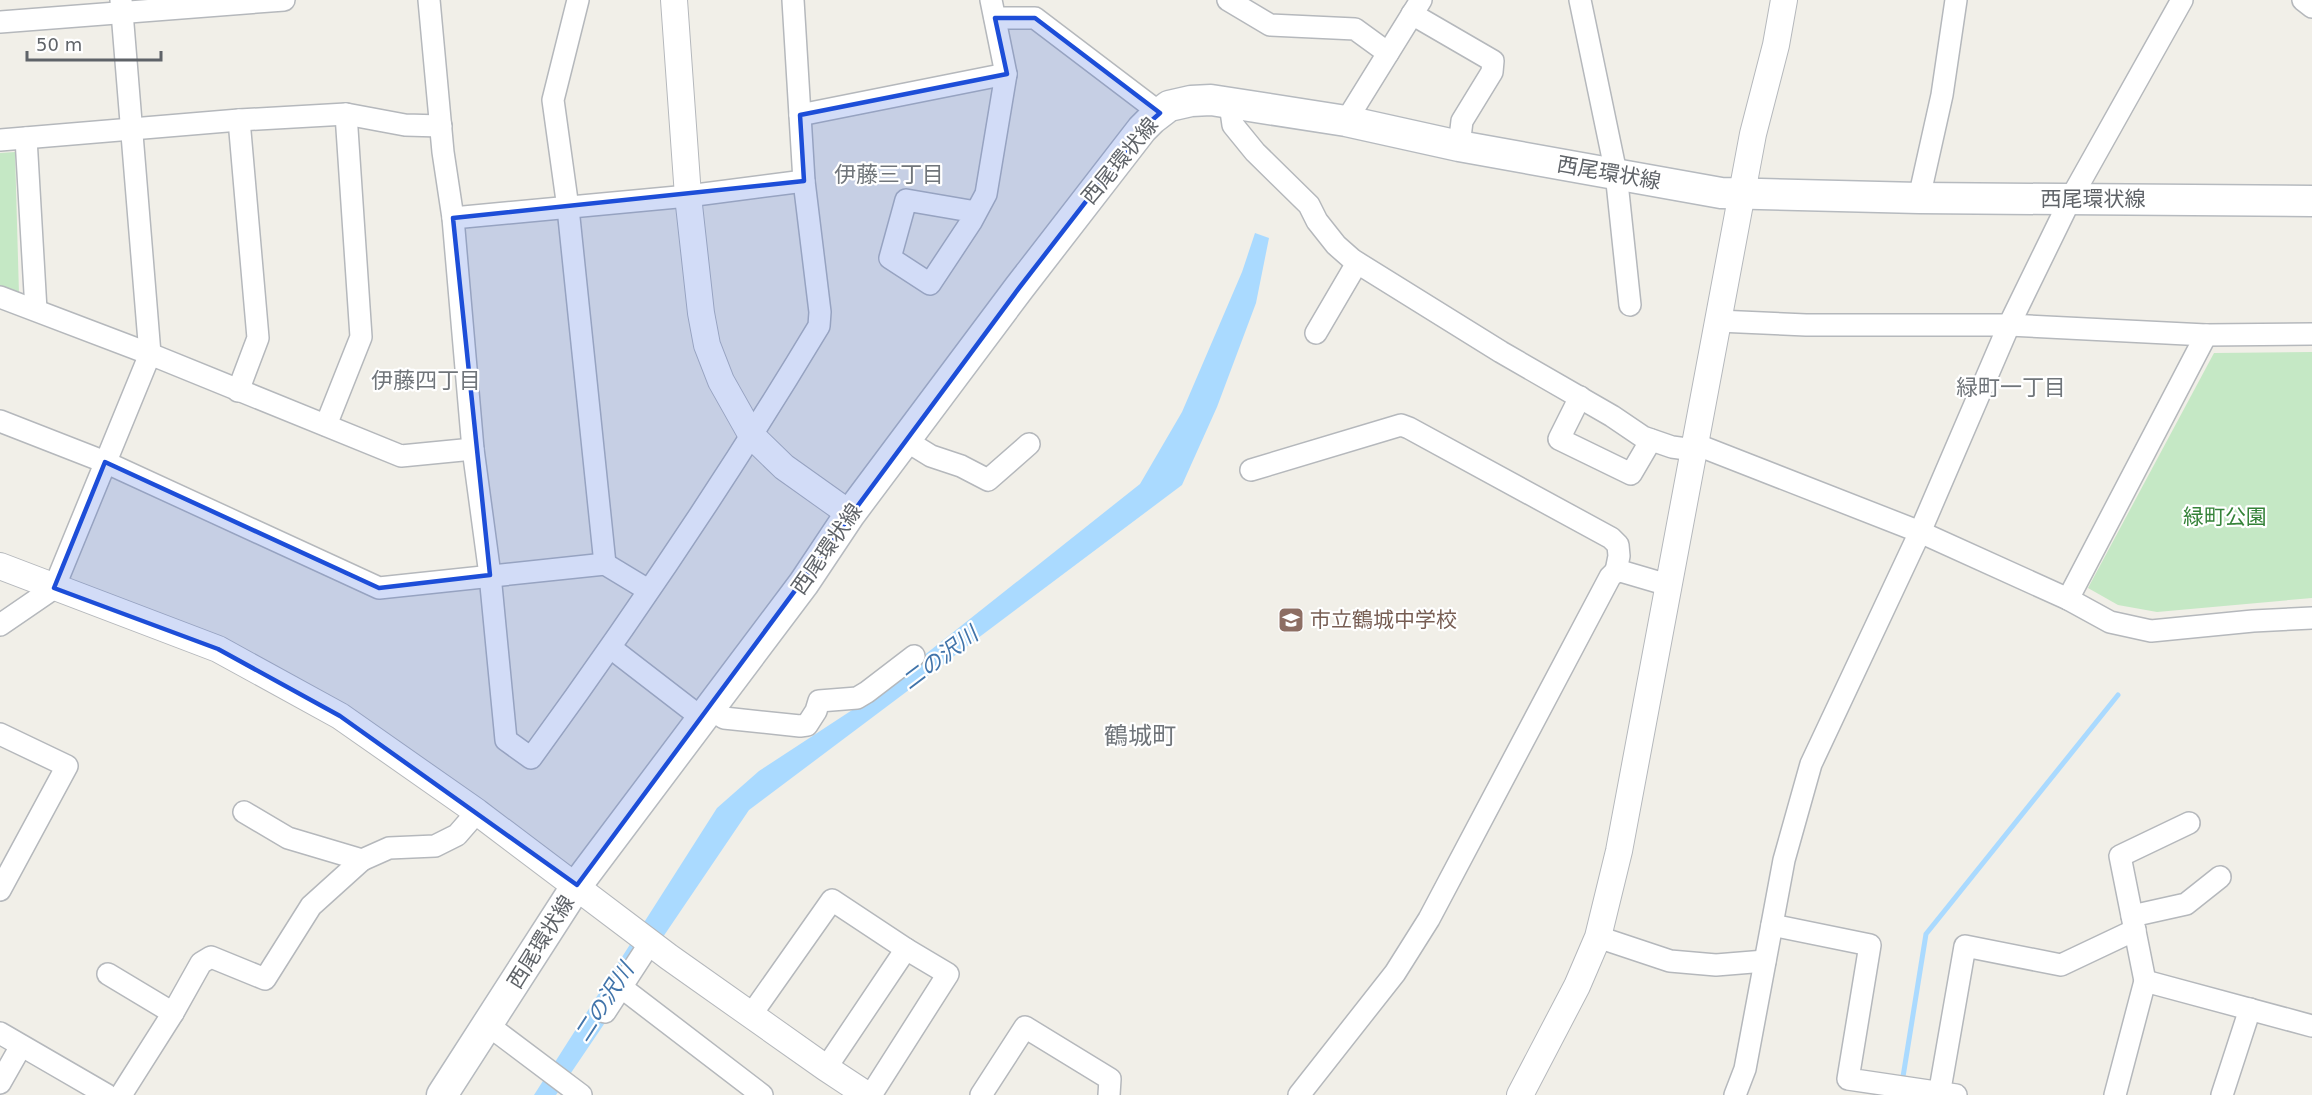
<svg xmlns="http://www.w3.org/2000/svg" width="2312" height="1095" font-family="'DejaVu Sans','Noto Sans JP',sans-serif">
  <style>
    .green { fill: #c5e8c5 }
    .water { fill: #aadaff }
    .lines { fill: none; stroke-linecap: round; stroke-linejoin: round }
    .stream { stroke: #aadaff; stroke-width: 5 }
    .minor-casing { stroke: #b5b8bc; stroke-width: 24 }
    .tertiary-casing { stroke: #b5b8bc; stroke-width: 28 }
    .secondary-casing { stroke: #b6babf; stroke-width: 33 }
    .minor { stroke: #fff; stroke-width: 21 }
    .tertiary { stroke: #fff; stroke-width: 26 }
    .secondary { stroke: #fff; stroke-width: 30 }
    .marked { fill: #1d4ed8; fill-opacity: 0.2; stroke: #1d4ed8; stroke-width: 4.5; stroke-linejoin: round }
    .labels { text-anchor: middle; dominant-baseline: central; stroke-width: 4.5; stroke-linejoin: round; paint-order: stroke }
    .street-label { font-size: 21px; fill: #5f6368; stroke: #fff }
    .park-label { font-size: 21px; fill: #348238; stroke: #fff }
    .education-label { font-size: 21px; fill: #785e54; stroke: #fff; text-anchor: start }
    .neighbourhood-label { font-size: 22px; fill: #70757a; stroke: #fff }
    .water-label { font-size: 22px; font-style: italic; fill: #4174aa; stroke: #fff }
    .quarter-label { font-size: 24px; fill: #70757a; stroke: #fff }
  </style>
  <rect width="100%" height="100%" fill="#f1efe8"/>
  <g class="green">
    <path d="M15,152L19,294L0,287V153Z"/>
    <path d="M2312,352V598L2157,612L2118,605L2088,588L2214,353Z"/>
  </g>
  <path class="water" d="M1255,233L1269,238L1256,303L1217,407L1182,485L749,810L556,1095H534L717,808L759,771L869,699L1140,484L1182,412L1242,272Z"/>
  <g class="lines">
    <path class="stream" d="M1902,1083L1926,934L2118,695"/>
    <g class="minor-casing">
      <g id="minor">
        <path d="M429,0L443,152L453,218L473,449L490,575L506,740L531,758C633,618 730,474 819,326L820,312L804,181L793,0"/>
        <path d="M578,0L553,100L568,208L605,564"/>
        <path d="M1228,0L1270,25L1355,29L1388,53"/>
        <path d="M1580,0L1616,173L1630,305"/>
        <path d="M2303,0L2312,7"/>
        <path d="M1412,14L1493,61L1492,72L1462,121L1459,146"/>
        <path d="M995,18H1035L1160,113"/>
        <path d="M0,22L284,0"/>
        <path d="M1230,104L1233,125L1255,152L1309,205L1317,221L1336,245L1353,260L1501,352L1612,416L1643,437L1672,447L1694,450"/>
        <path d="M800,115L1006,74"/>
        <path d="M1346,121L1421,0"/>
        <path d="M26,138L36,310"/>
        <path d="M0,140L239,120L346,114L405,125L441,126"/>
        <path d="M1919,198L1942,95L1956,0"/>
        <path d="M976,212L906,200L890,258L930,284L971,222L986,194L1006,74L991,0"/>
        <path d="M453,218L688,196L804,181"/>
        <path d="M0,297L150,354L401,456L473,449"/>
        <path d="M1718,321L1806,325H2009L2206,335L2312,334"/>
        <path d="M1316,333L1357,263"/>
        <path d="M238,391L258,338L239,120"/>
        <path d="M1580,397L1559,439L1631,474L1651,440"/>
        <path d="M0,421L105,462L379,588L605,564L648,590"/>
        <path d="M326,425L361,337L346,114"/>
        <path d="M905,440L931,456L961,466L988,480L1029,444"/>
        <path d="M1695,444L1920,532L2068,599L2110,622L2151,631L2253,621L2312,618"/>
        <path d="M1251,470L1401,425L1409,428L1611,538L1618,545L1619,556L1616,571"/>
        <path d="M2068,599L2206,335"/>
        <path d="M0,625L54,588L150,354L121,0"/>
        <path d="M611,648L703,719"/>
        <path d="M710,709L724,718L800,726L807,725L816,711L819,701L857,698L867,692L914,656"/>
        <path d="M0,734L67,766L0,890"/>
        <path d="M244,812L288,838L362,860L389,848L435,846L457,835L477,812"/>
        <path d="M2132,916L2186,904L2220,877"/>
        <path d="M1772,925L1870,945L1848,1079L1956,1095"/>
        <path d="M1598,937L1670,961L1716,965L1765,961"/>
        <path d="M108,974L173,1013"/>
        <path d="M2145,981L2120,856L2189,823"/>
        <path d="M621,987L762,1095"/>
        <path d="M605,1012L650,943"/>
        <path d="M751,1015L832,900L906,949L826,1068"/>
        <path d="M488,1025L581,1095"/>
        <path d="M0,1033L107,1095"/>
        <path d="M0,1083L21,1046"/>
        <path d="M121,1095L173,1013L201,963L211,957L265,979L311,906L362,860"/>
        <path d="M871,1095L948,974L906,949"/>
        <path d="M981,1095L1025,1027L1110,1079L1109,1095"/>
        <path d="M1299,1095L1395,973L1429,919L1610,577L1617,570L1668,585"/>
        <path d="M1735,1095L1745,1069L1784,860L1811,764L1920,532L2009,325L2071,198L2182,0"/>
        <path d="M1939,1095L1965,946L2061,965L2135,930"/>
        <path d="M2115,1095L2145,981L2312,1026"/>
        <path d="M2222,1095L2250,1009"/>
      </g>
    </g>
    <g class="tertiary-casing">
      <g id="tertiary">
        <path d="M674,0L688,196L701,313L707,345L721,381L752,436L784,467L850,514"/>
        <path d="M0,566L218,649L340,716L477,812L669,957L826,1068L867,1095"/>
        <path d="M1520,1095L1577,986L1598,937L1619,851L1753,134L1776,45L1784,0"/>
      </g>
    </g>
    <g class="secondary-casing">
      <path id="secondary" d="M442,1095L577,885L804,583L850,514L1019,288L1142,129L1152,119L1169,106L1191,101L1211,100L1346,121L1459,146L1721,193L1919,198L2312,201"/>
    </g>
    <use href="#minor" class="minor"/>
    <use href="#tertiary" class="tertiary"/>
    <use href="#secondary" class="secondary"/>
  </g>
  <path class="marked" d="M995,18H1035L1160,113L1142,129L1019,288L577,885L340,716L218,649L54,588L105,462L379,588L490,575L453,218L804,181L800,115L1007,74Z"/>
  <defs>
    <g id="school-square" transform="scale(1.35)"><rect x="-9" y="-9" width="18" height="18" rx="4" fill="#8d6e63" stroke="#fff"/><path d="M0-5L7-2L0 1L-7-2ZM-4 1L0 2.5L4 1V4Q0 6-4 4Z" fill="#fff"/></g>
  </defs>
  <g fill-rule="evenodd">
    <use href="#school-square" x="1291" y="620"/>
  </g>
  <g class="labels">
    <g class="street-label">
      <text transform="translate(1120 161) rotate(-50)">西尾環状線</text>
      <text transform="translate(1609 173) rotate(10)">西尾環状線</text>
      <text x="2093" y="199">西尾環状線</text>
      <text transform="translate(827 549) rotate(-55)">西尾環状線</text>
      <text transform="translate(541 942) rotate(-58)">西尾環状線</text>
    </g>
    <g class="park-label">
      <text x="2225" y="517">緑町公園</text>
    </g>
    <g class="education-label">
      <text x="1310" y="620">市立鶴城中学校</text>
    </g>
    <g class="neighbourhood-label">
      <text x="889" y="174">伊藤三丁目</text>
      <text x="426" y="380">伊藤四丁目</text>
      <text x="2011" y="387">緑町一丁目</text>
    </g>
    <g class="water-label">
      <text transform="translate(940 658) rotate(-37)">二の沢川</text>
      <text transform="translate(604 1002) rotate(-57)">二の沢川</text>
    </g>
    <g class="quarter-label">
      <text x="1140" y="736">鶴城町</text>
    </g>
  </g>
  <path d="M27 51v9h134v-9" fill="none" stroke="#5f6368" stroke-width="3"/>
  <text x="36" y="51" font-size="18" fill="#5f6368" stroke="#ffffff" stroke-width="4.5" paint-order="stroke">50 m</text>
</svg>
